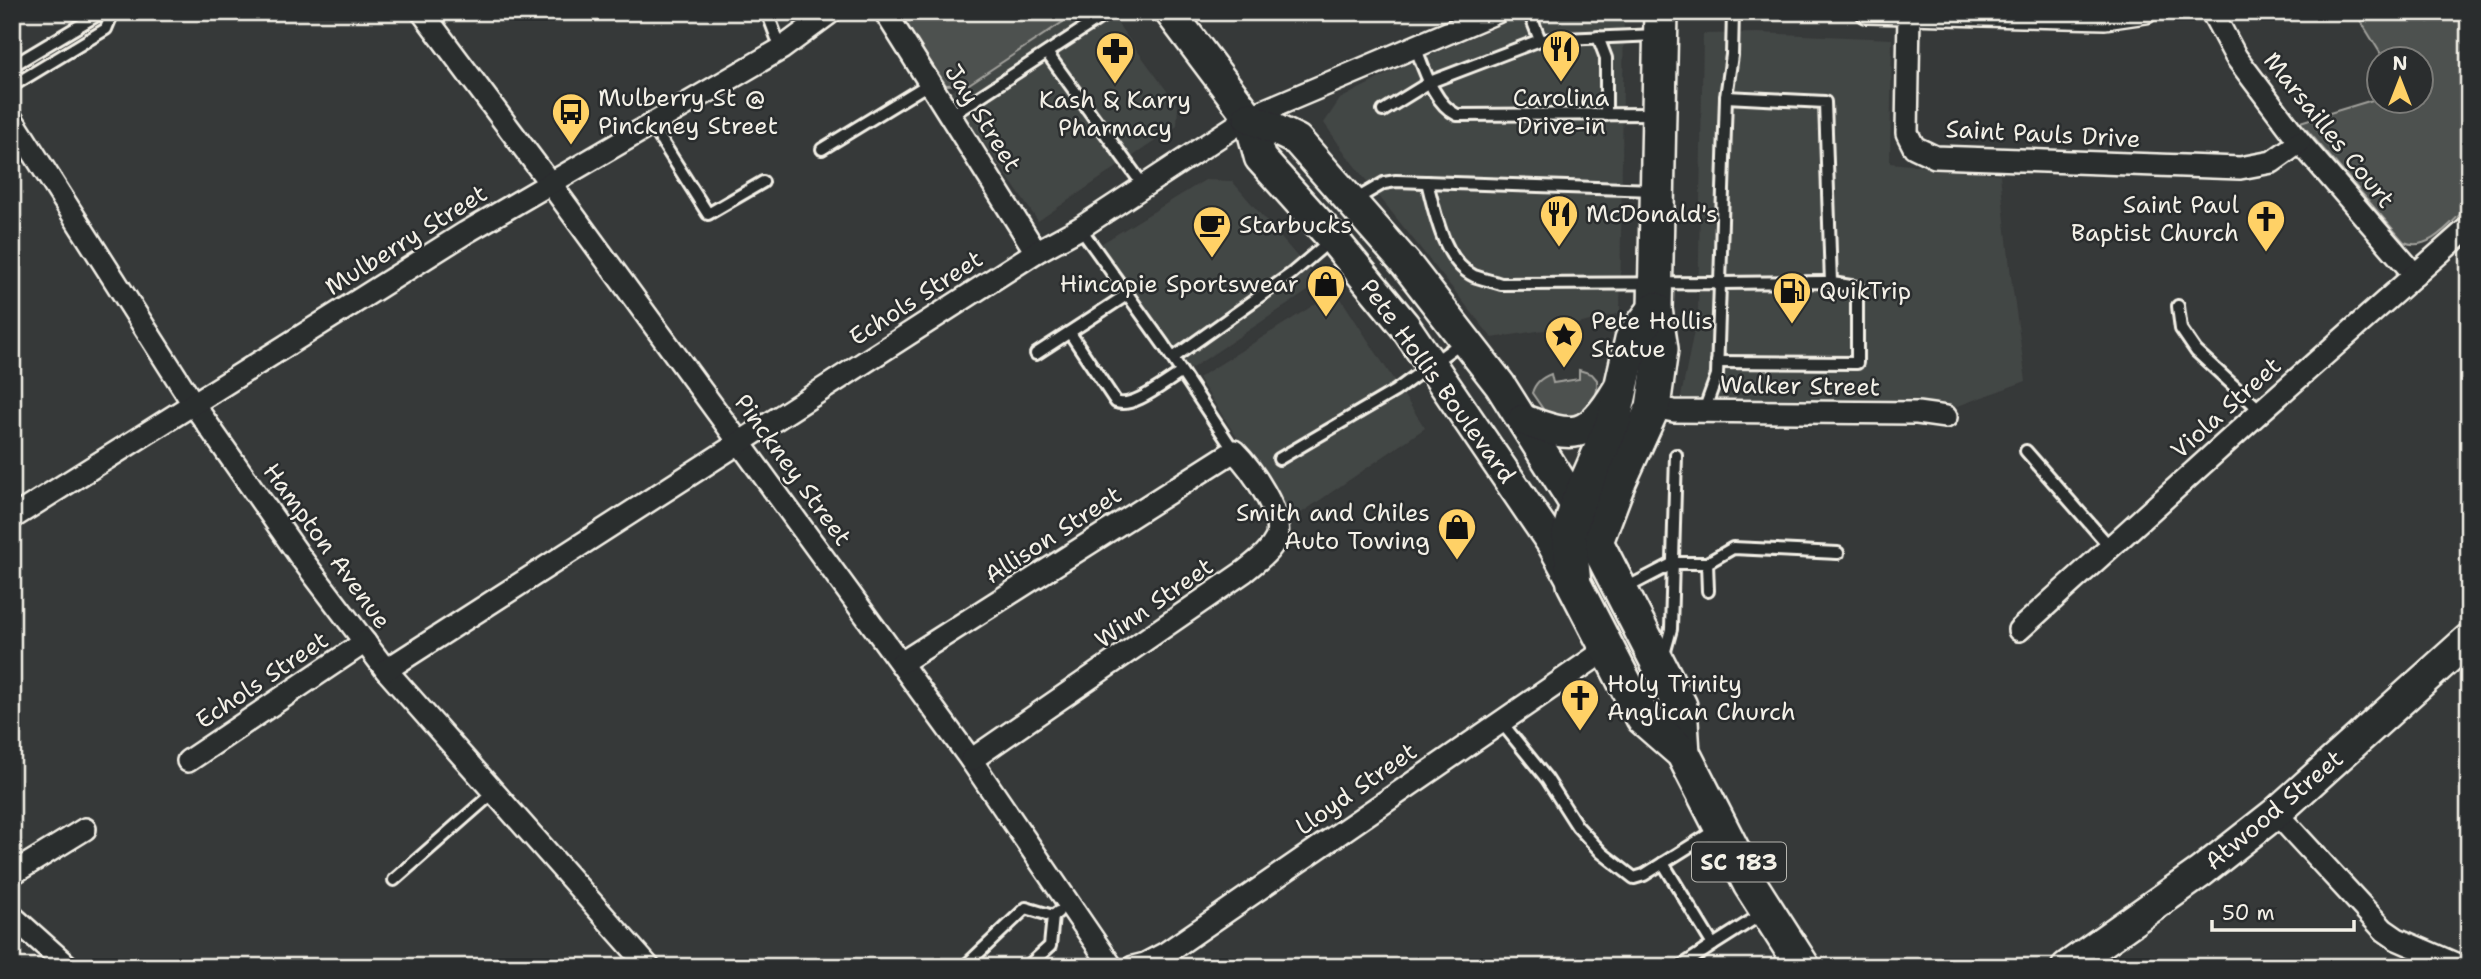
<svg xmlns="http://www.w3.org/2000/svg" width="2481" height="979" font-family="'Shantell Sans',sans-serif">
  <style>
    .built { fill: #434645 }
    .green { fill: #4e514f; stroke: #a1a19c; stroke-width: 2 }
    .lines { fill: none; stroke-linecap: round; stroke-linejoin: round }
    .stream { stroke: #a8a7a1; stroke-width: 5 }
    .lane-casing { stroke: #f4f1e8; stroke-width: 16 }
    .street-casing { stroke: #f4f1e8; stroke-width: 26 }
    .secondary-casing { stroke: #f4f1e8; stroke-width: 35 }
    .primary-casing { stroke: #f4f1e8; stroke-width: 38 }
    .lane { stroke: #2a2d2e; stroke-width: 10 }
    .street { stroke: #2a2d2e; stroke-width: 21 }
    .secondary { stroke: #2a2d2e; stroke-width: 30 }
    .primary { stroke: #2a2d2e; stroke-width: 33 }
    .labels { text-anchor: middle; dominant-baseline: central; stroke-width: 5; stroke-linejoin: round; paint-order: stroke }
    .shield { fill: #2a2d2e; stroke: #b7b6b0; stroke-width: 2 }
    .shield-label { font-size: 23px; font-weight: bold; fill: #f4f1e8 }
    .poi-label { font-size: 24px; fill: #f4f1e8; stroke: #2a2d2e; text-anchor: start }
    .street-label { font-size: 24px; fill: #f4f1e8; stroke: #2a2d2e }
  </style>
  <rect width="100%" height="100%" fill="#363939"/>
  <filter id="ink" filterUnits="userSpaceOnUse"><feTurbulence type="fractalNoise" baseFrequency=".0143" numOctaves="2"/><feDisplacementMap in="SourceGraphic" scale="14" xChannelSelector="R" yChannelSelector="G"/><feConvolveMatrix kernelMatrix="1 2 1 2 8 2 1 2 1" color-interpolation-filters="sRGB"/></filter>
  <g filter="url(#ink)">
    <g class="built">
      <path d="M1077,12H1109L1178,106L1177,126L1038,221L949,93Z"/>
      <path d="M1540,12H1624L1620,313L1571,326L1492,338L1350,160L1324,123L1340,99L1397,69L1513,20Z"/>
      <path d="M1758,33L1892,39L1890,163L2000,174L2011,277L2026,381L1955,407L1680,402L1698,310L1703,34Z"/>
      <path d="M1205,180L1232,181L1320,283L1189,370L1099,245Z"/>
      <path d="M1336,291L1425,428L1291,520L1198,378Z"/>
    </g>
    <g class="green">
      <path d="M897,12H1078L969,84L946,85Z"/>
      <path d="M2355,12H2469V206C2452,221 2429,253 2404,242L2300,122L2379,98L2380,102H2422V60L2384,59Z"/>
      <path d="M1579,370L1592,374L1597,380C1600,412 1572,422 1545,412L1532,393C1535,383 1541,378 1551,374L1553,383L1579,379Z"/>
    </g>
    <g class="lines">
      <path class="stream" d="M2427,12L2428,20"/>
      <g class="lane-casing">
        <g id="lane">
          <path d="M767,12L781,49"/>
          <path d="M1598,37L1606,58V115"/>
          <path d="M1540,40L1657,35"/>
          <path d="M1415,46C1424,69 1434,104 1457,115L1657,114"/>
          <path d="M1047,53L1143,185"/>
          <path d="M12,66L99,14L111,17L106,29L12,86"/>
          <path d="M1726,97L1825,102L1831,283"/>
          <path d="M1383,111L1430,82L1540,40L1529,12"/>
          <path d="M950,116L1109,12"/>
          <path d="M651,124L708,214L763,182"/>
          <path d="M822,149L930,83"/>
          <path d="M1427,182C1435,212 1443,261 1474,276C1482,279 1492,281 1501,284L1720,283L1717,375L1704,411"/>
          <path d="M1353,201L1384,183L1396,181L1654,190"/>
          <path d="M1080,228L1163,344L1234,451"/>
          <path d="M2178,306L2181,329L2196,351L2261,411"/>
          <path d="M1070,333L1116,402C1133,409 1165,382 1181,373"/>
          <path d="M1036,354L1128,294"/>
          <path d="M1173,358L1291,274L1331,240"/>
          <path d="M1717,362L1857,363V287L1826,282L1720,283L1726,97L1732,55L1733,12"/>
          <path d="M2026,451L2111,548"/>
          <path d="M1279,459L1395,391L1463,341"/>
          <path d="M1707,563L1708,591"/>
          <path d="M1624,589L1674,563H1707L1733,548L1838,553"/>
          <path d="M1663,658L1671,629L1676,455"/>
          <path d="M1501,722L1547,779L1577,826L1602,853L1634,878L1644,875L1719,828"/>
          <path d="M1663,863L1713,945L1765,912"/>
          <path d="M394,880L494,792"/>
          <path d="M964,967L1026,908L1053,916"/>
          <path d="M1027,967L1050,946L1053,916L1058,912"/>
          <path d="M1680,967L1713,945"/>
          <path d="M1775,967L1792,955"/>
        </g>
      </g>
      <g class="street-casing">
        <g id="street">
          <path d="M422,12L550,183L971,760L1112,967"/>
          <path d="M885,12L1036,252"/>
          <path d="M1867,12L2105,18L2146,12"/>
          <path d="M2212,12L2236,57L2300,142L2415,275"/>
          <path d="M1909,13L1907,133L1914,147L1935,157L2240,168L2272,162L2300,142"/>
          <path d="M12,119L194,405L301,558L386,670L649,967"/>
          <path d="M1653,407L1674,411L1917,413L1946,417"/>
          <path d="M12,518L465,233L781,49L831,12"/>
          <path d="M2019,630L2261,411L2469,227"/>
          <path d="M901,663L1234,451C1250,467 1285,515 1276,539C1269,553 1257,561 1245,571L971,760"/>
          <path d="M386,670L1036,252L1080,228L1249,117L1497,12"/>
          <path d="M188,761L365,642"/>
          <path d="M2276,813L2384,930L2397,939L2462,967"/>
          <path d="M12,874L85,829"/>
          <path d="M12,916L69,967"/>
          <path d="M1133,967L1145,964L1166,953L1607,649"/>
        </g>
      </g>
      <g class="secondary-casing">
        <g id="secondary">
          <path d="M1170,12L1249,117L1260,158L1333,239L1404,325L1552,543L1573,581"/>
          <path d="M1249,117L1297,140L1406,264L1500,385L1587,523"/>
          <path d="M1523,420C1574,439 1588,440 1618,390"/>
          <path d="M2067,967L2201,872L2276,813L2469,639"/>
        </g>
      </g>
      <g class="primary-casing">
        <g id="primary">
          <path d="M1661,12L1655,309L1661,349L1653,407L1618,484L1596,542L1680,706L1683,753"/>
          <path d="M1655,309L1632,339L1614,420L1577,504L1569,534L1574,584L1643,718L1683,753L1750,884L1803,967"/>
        </g>
      </g>
      <use href="#lane" class="lane"/>
      <use href="#street" class="street"/>
      <use href="#secondary" class="secondary"/>
      <use href="#primary" class="primary"/>
    </g>
  </g>
  <defs>
    <g id="restaurant-pin" transform="scale(2.0125)"><path d="M0 17L-7.5 6A9.5 9.5 0 1 1 7.5 6Z" fill="#ffd166" stroke="#2a2d2e"/><path d="M-5-6h1v4h1v-4h1v4h1v-4h1v5L-1.5 .5V6h-2V.5L-5-1ZM5-6V6H3V1.5H1.5Q1.5-4 5-6Z" fill="#111"/></g>
    <g id="pharmacy-pin" transform="scale(2.0125)"><path d="M0 17L-7.5 6A9.5 9.5 0 1 1 7.5 6Z" fill="#ffd166" stroke="#2a2d2e"/><path d="M-2-6h4v4h4v4h-4v4h-4v-4h-4v-4h4Z" fill="#111"/></g>
    <g id="bus-pin" transform="scale(2.0125)"><path d="M0 17L-7.5 6A9.5 9.5 0 1 1 7.5 6Z" fill="#ffd166" stroke="#2a2d2e"/><path d="M-5-6H5V4H4V6H2V4H-2V6H-4V4H-5ZM-3.5-4V0h7V-4ZM-3.5 1.2v1.5H-2V1.2ZM2 1.2v1.5H3.5V1.2Z" fill="#111"/></g>
    <g id="church-pin" transform="scale(2.0125)"><path d="M0 17L-7.5 6A9.5 9.5 0 1 1 7.5 6Z" fill="#ffd166" stroke="#2a2d2e"/><path d="M-1.2-6h2.4v3.5h3.3v2.4h-3.3V6h-2.4V-.1h-3.3v-2.4h3.3Z" fill="#111"/></g>
    <g id="cafe-pin" transform="scale(2.0125)"><path d="M0 17L-7.5 6A9.5 9.5 0 1 1 7.5 6Z" fill="#ffd166" stroke="#2a2d2e"/><path d="M-5.5-4.5H6V0H3Q3 3.5 0 3.5H-2.5Q-5.5 3.5-5.5 0ZM3-3.2v2h1.7v-2ZM-6 4.5H4V6H-6Z" fill="#111"/></g>
    <g id="shop-pin" transform="scale(2.0125)"><path d="M0 17L-7.5 6A9.5 9.5 0 1 1 7.5 6Z" fill="#ffd166" stroke="#2a2d2e"/><path d="M-5-2.5h2.3a2.7 3.5 0 0 1 5.4 0H5L5.5 6h-11ZM-1.5-2.5h3a1.5 2.3 0 0 0-3 0Z" fill="#111"/></g>
    <g id="fuel-pin" transform="scale(2.0125)"><path d="M0 17L-7.5 6A9.5 9.5 0 1 1 7.5 6Z" fill="#ffd166" stroke="#2a2d2e"/><path d="M-5.5-6h7V0h2V4h1.3V-2.5L3-4.5l.8-.8L6-3V5H2.5V1h-1V6h-7ZM-4.2-4.7v3.2H.2V-4.7Z" fill="#111"/></g>
    <g id="sight-pin" transform="scale(2.0125)"><path d="M0 17L-7.5 6A9.5 9.5 0 1 1 7.5 6Z" fill="#ffd166" stroke="#2a2d2e"/><path d="M0-6L1.8-2.2L6-1.7L2.9 1.2L3.7 5.4L0 3.3L-3.7 5.4L-2.9 1.2L-6-1.7L-1.8-2.2Z" fill="#111"/></g>
  </defs>
  <g fill-rule="evenodd">
    <use href="#restaurant-pin" x="1561" y="49"/>
    <use href="#pharmacy-pin" x="1115" y="51"/>
    <use href="#bus-pin" x="571" y="112"/>
    <use href="#restaurant-pin" x="1559" y="214"/>
    <use href="#church-pin" x="2266" y="219"/>
    <use href="#cafe-pin" x="1212" y="225"/>
    <use href="#shop-pin" x="1326" y="284"/>
    <use href="#fuel-pin" x="1792" y="291"/>
    <use href="#sight-pin" x="1564" y="335"/>
    <use href="#shop-pin" x="1457" y="527"/>
    <use href="#church-pin" x="1580" y="698"/>
  </g>
  <g class="labels">
    <rect class="shield" x="1692" y="842.5" width="94" height="39" rx="5"/>
    <g class="shield-label">
      <text x="1739" y="862">SC 183</text>
    </g>
    <g class="poi-label">
      <text x="598" y="98">Mulberry St @<tspan x="598" dy="28">Pinckney Street</tspan></text>
      <text x="1561" y="98" text-anchor="middle">Carolina<tspan x="1561" dy="28">Drive-in</tspan></text>
      <text x="1115" y="100" text-anchor="middle">Kash &amp; Karry<tspan x="1115" dy="28">Pharmacy</tspan></text>
      <text x="2239" y="205" text-anchor="end">Saint Paul<tspan x="2239" dy="28">Baptist Church</tspan></text>
      <text x="1586" y="214">McDonald's</text>
      <text x="1239" y="225">Starbucks</text>
      <text x="1299" y="284" text-anchor="end">Hincapie Sportswear</text>
      <text x="1819" y="291">QuikTrip</text>
      <text x="1591" y="321">Pete Hollis<tspan x="1591" dy="28">Statue</tspan></text>
      <text x="1430" y="513" text-anchor="end">Smith and Chiles<tspan x="1430" dy="28">Auto Towing</tspan></text>
      <text x="1607" y="684">Holy Trinity<tspan x="1607" dy="28">Anglican Church</tspan></text>
    </g>
    <g class="street-label">
      <text transform="translate(983 118) rotate(58)">Jay Street</text>
      <text transform="translate(2329 130) rotate(51)">Marsailles Court</text>
      <text transform="translate(2043 134) rotate(3)">Saint Pauls Drive</text>
      <text transform="translate(406 240) rotate(-32)">Mulberry Street</text>
      <text transform="translate(916 298) rotate(-33)">Echols Street</text>
      <text transform="translate(1438 381) rotate(54)">Pete Hollis Boulevard</text>
      <text transform="translate(1800 386) rotate(1)">Walker Street</text>
      <text transform="translate(2226 408) rotate(-42)">Viola Street</text>
      <text transform="translate(793 470) rotate(54)">Pinckney Street</text>
      <text transform="translate(1053 535) rotate(-33)">Allison Street</text>
      <text transform="translate(327 546) rotate(54)">Hampton Avenue</text>
      <text transform="translate(1154 603) rotate(-35)">Winn Street</text>
      <text transform="translate(262 680) rotate(-34)">Echols Street</text>
      <text transform="translate(1356 789) rotate(-35)">Lloyd Street</text>
      <text transform="translate(2274 810) rotate(-40)">Atwood Street</text>
    </g>
  </g>
  <rect width="2481" height="979" fill="none" stroke="#2a2d2e" stroke-width="42"/>
  <rect x="21" y="21" width="2439" height="937" fill="none" stroke="#f4f1e8" stroke-width="2.5" filter="url(#ink)"/>
  <g transform="translate(2400 80)"><circle r="33" fill="#2a2d2e" stroke="#7b7b78" stroke-width="2"/>
  <path d="M0-5L12 26L0 18L-12 26Z" fill="#ffd166"/>
  <text y="-10" font-size="19" font-weight="bold" text-anchor="middle" fill="#f4f1e8">N</text>
  </g>
  <path d="M2212 920v10h142v-10" fill="none" stroke="#f4f1e8" stroke-width="3.5"/>
  <text x="2222" y="920" font-size="21" fill="#f4f1e8" stroke="#2a2d2e" stroke-width="5" paint-order="stroke">50 m</text>
</svg>
